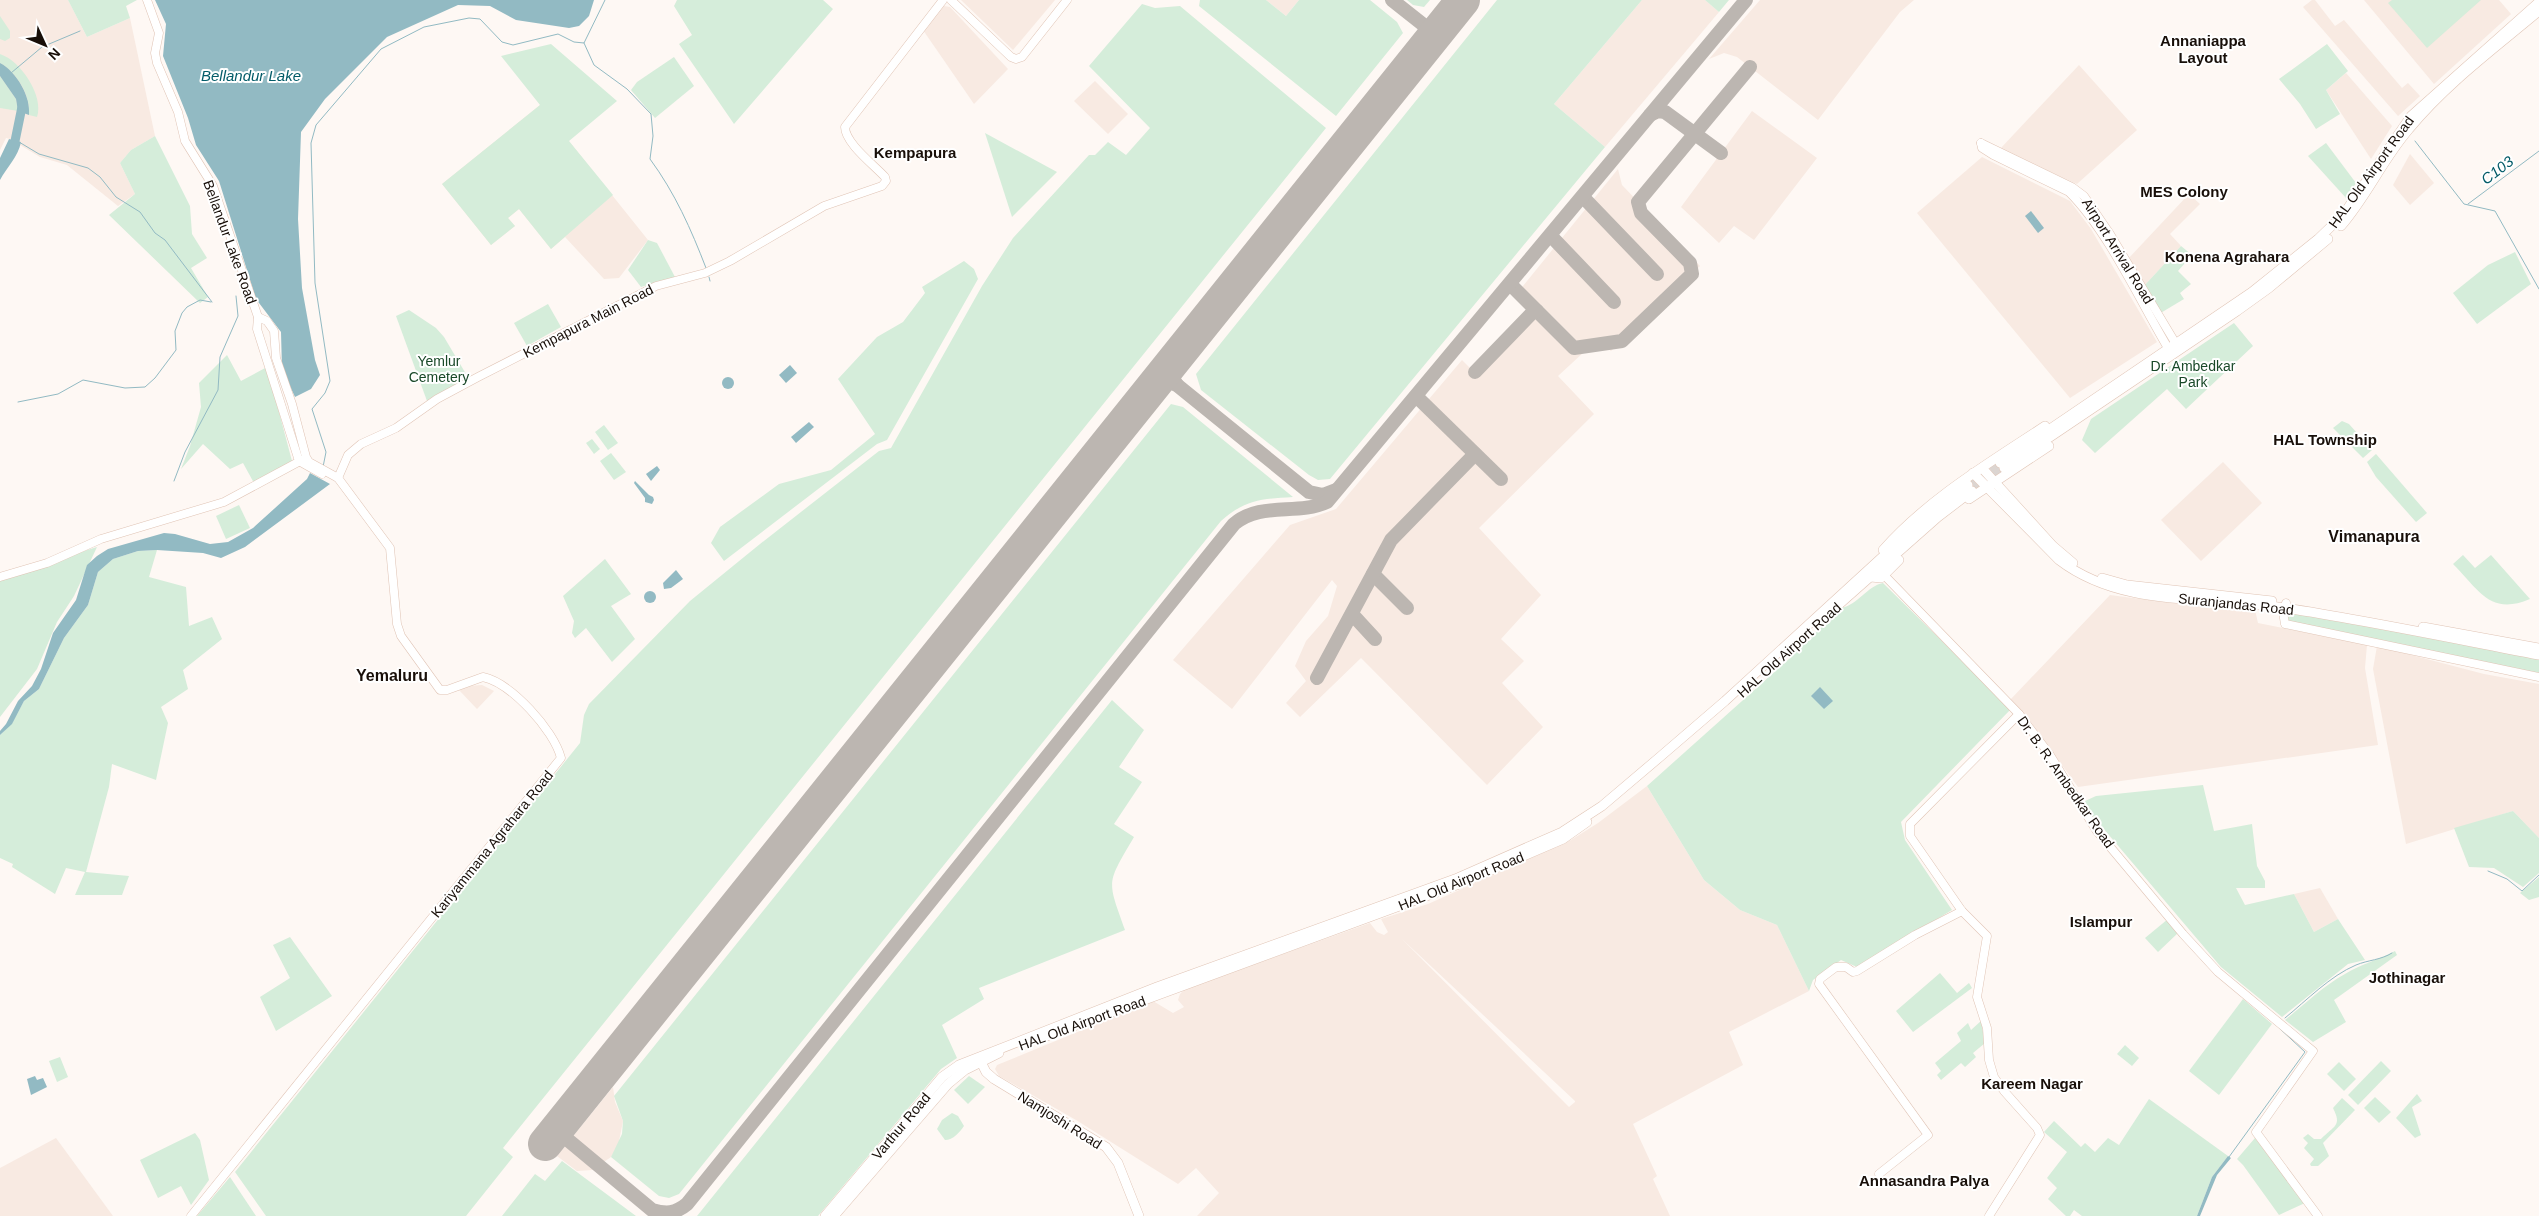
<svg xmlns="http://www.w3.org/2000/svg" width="2539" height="1216" font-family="Arial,sans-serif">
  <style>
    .built { fill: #f8eae2; fill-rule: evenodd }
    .green { fill: #d5edda }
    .water { fill: #92bac3 }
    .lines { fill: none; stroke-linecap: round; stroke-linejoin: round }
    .stream { stroke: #92bac3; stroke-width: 1 }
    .river { stroke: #92bac3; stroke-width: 9 }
    .taxiway { stroke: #bcb6b1; stroke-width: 14 }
    .runway { stroke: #bcb6b1; stroke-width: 34 }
    .major-tunnel { stroke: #dcd5d1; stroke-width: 9; stroke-dasharray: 9 4.5; stroke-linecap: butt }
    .minor-casing { stroke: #e0c4b5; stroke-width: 9 }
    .major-casing { stroke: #e0c4b5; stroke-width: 10 }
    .minor { stroke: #fff; stroke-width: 8 }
    .major { stroke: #fff; stroke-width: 9 }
    .labels { text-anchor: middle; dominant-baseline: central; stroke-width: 4; stroke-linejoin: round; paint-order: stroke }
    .street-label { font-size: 14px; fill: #180f09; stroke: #fff }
    .park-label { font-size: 14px; fill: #194828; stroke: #fff }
    .neighbourhood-label { font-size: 15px; font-weight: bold; fill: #180f09; stroke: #fff }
    .water-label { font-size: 15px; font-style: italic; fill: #025b68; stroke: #fff }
    .quarter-label { font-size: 16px; font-weight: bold; fill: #180f09; stroke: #fff }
  </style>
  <rect width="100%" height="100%" fill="#fef8f4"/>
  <g class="built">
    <path d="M0,0H68L87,37L130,18L155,136L131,150L120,163L135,194L118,206L67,165L40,157L20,145L21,142L6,138L0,150Z"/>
    <path d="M961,0H1055L1013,50Z"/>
    <path d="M1266,0H1299L1286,16Z"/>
    <path d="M1642,0H1705L1719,12L1605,147L1554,104Z"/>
    <path d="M1760,0H1914L1900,12L1818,120L1737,57L1724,53L1709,59Z"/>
    <path d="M2312,0H2315L2335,26L2344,20L2402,88L2408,83L2420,96L2398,116L2303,7Z"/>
    <path d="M2364,0H2499L2511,14L2434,84Z"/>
    <path d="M944,6L950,7L1008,69L974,104L923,30Z"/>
    <path d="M2079,65L2137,130L2077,184L2000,149Z"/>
    <path d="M2346,73L2392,126L2371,159L2326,90Z"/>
    <path d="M1095,81L1128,114L1108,134L1074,101Z"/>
    <path d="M540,105L648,240L619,278L604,279L565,237L551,249L519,209L508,218L515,226L491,245L442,184Z"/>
    <path d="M1752,111L1817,158L1754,240L1734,226L1719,243L1681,207Z"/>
    <path d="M2410,154L2434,183L2410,205L2393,185Z"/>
    <path d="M1982,157L2070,201L2091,229L2157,342L2070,398L1917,213Z"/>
    <path d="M1618,169L1622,185L1700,266L1611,351L1597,340L1558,376L1594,414L1479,528L1541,595L1501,639L1524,661L1502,683L1543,727L1487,785L1361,658L1300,717L1286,703L1306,681L1295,666L1306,641L1328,616L1337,586L1332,580L1232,709L1173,660L1290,525L1336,509L1462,360L1472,370L1528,311V305L1520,298L1514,297Z"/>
    <path d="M2189,194L2200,204L2170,234L2181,246L2144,286L2128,259Z"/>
    <path d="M2223,462L2262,503L2201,561L2161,520Z"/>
    <path d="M2110,595L2179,604L2255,610L2258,623L2367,645L2365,668L2378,745L2078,787L2042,738L2010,700Z"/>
    <path d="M2377,646L2484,674L2539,684V838L2513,811L2406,844L2373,669Z"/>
    <path d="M482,685L494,691L477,709L459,690L466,686Z"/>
    <path d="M1647,786L1704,880L1740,910L1777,925L1809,991L1729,1032L1743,1065L1633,1124L1657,1176L1653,1179L1670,1216H1197L1219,1193L1196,1168L1178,1184L1076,1120L999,1076L995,1069L997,1065L1153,1001L1173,1013L1184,1007L1178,1000L1180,994L1185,989L1370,923L1377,932L1384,935L1388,932L1381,919L1428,904L1571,840L1598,823ZM1402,939L1575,1101V1102L1569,1107Z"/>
    <path d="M2320,888L2338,919L2314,932L2294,894Z"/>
    <path d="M613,1087L615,1102L623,1121L618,1146L611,1157L592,1170L577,1171L557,1156Z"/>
    <path d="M56,1138L113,1216H0V1168Z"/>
  </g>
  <g class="green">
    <path d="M68,0H137L126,6L130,18L87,37Z"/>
    <path d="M677,0H823L833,9L734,124L679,44L692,35L674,6Z"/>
    <path d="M1200,0H1266L1286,16L1299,0H1370L1397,22L1403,33L1336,116L1199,6Z"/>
    <path d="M1407,0H1430L1424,7L1413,5Z"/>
    <path d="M1497,0H1642L1554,104L1605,147L1330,479L1318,480L1309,475L1201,390L1196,374Z"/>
    <path d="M1705,0H1729L1719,12Z"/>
    <path d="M2392,0H2481L2427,48L2388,3Z"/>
    <path d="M1142,4L1155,8L1180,6L1326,128L503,1148L513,1157L466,1216H266L235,1172L580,743L584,715L589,704L690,601L760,544L879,451L891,448L982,286L1013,238L1089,155H1095L1108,142L1126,155L1150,128L1089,66Z"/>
    <path d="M0,16L10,31V38L5,41L0,39Z"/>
    <path d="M551,44L617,101L569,141L613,195L551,249L519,209L508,218L515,226L491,245L442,184L540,105L501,56Z"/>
    <path d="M2327,44L2348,71L2326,90L2340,114L2316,129L2300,104L2279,79Z"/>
    <path d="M0,54C21,61 44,96 37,117L29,115C31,96 17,72 0,63Z"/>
    <path d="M674,57L694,86L655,118L631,90L637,82Z"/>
    <path d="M0,76L16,99L18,111L0,108Z"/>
    <path d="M985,133L1057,172L1012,217Z"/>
    <path d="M155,136L190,206L192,234L207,258L191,268L208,297L200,303L109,215L135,194L120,163L131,150Z"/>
    <path d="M2326,143L2356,183L2346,198L2308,156Z"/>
    <path d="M648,240L657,243L675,277L641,287L628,270Z"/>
    <path d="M2181,246L2192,255L2178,271L2191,284L2180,293L2184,299L2159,314L2144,286Z"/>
    <path d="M2515,252L2531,284L2477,324L2453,293L2488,265Z"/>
    <path d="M964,261L974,269L978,279L887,440L877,444L724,561L711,543L720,527L779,484L831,470L875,434L838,379L877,337L903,322L925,293L922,287Z"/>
    <path d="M548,304L561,327L527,346L514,323Z"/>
    <path d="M409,310L436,328L444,337L469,379L427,401L396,316Z"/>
    <path d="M2234,323L2253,346L2186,409L2167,389L2095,453L2082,440L2091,419Z"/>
    <path d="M227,355L241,381L267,367L292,461L254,483L243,463L230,469L203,444L181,469L190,446L201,407L199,383Z"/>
    <path d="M1171,404L1183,407L1293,497C1261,499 1246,499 1221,521L679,1194L669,1198L659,1196L611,1157L622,1134L623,1121L614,1096Z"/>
    <path d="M2342,421L2349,424L2372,450L2363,458L2333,428Z"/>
    <path d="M604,425L618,443L608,450L595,432Z"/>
    <path d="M592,439L600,449L594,454L586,443Z"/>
    <path d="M611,453L626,472L614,480L600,461Z"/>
    <path d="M2376,454L2427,513L2416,522L2376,477L2367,462Z"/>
    <path d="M239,505L250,528L226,539L216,516Z"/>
    <path d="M97,547L74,596L57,622L37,669L0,717V577Z"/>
    <path d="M157,550L149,577L186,587L189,626L212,617L222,639L183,670L188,689L161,707L168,723L156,780L112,764L109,787L86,872L129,876L122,895H75L85,872L66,868L55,894L12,867L13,864L0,858V735L12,723L24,701L39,689L64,638L88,605L98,572L113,559L138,551Z"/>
    <path d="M2463,555L2475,568L2491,555L2530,599C2490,616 2479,590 2453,564Z"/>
    <path d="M605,559L631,594L611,606L635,639L612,662L586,628L575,638L572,633L574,621L563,596Z"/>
    <path d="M1883,583L2011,709L1901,822L1905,840L1952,910L1857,967L1841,960L1813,980L1809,991L1777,925L1740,910L1704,880L1647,786L1789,659L1841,608C1858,605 1867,586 1883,583Z"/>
    <path d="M2291,612L2539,659V673L2288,621L2286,616Z"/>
    <path d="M1112,700L1144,730L1119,767L1142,782L1114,824L1134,837C1106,885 1107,879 1125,930L979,988L984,999L942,1025L957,1058L941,1069L818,1216H697Z"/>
    <path d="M2203,785L2214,831L2252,824L2257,866L2265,881V888H2236L2245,905L2294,894L2314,932L2338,919L2365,960L2348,964L2282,1017L2221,967L2086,808L2085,801L2096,796Z"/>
    <path d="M2513,811L2539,838V873L2523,887L2494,868L2469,867L2454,828Z"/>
    <path d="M2539,877V897L2529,900L2520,893Z"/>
    <path d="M2168,919L2179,932L2158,952L2145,938Z"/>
    <path d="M290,937L332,996L276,1031L260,997L290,978L273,945Z"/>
    <path d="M2395,951L2397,955L2334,1000L2346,1022L2313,1042L2285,1020C2304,1005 2323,986 2345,974C2361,964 2378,960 2395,951Z"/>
    <path d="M1940,973L1957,993L1969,983L1972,988L1913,1032L1896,1011Z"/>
    <path d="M2243,999L2272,1024L2219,1095L2189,1071Z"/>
    <path d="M1981,1021L1985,1043L1973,1053L1976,1057L1965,1067L1961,1063L1941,1080L1937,1075L1941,1071L1935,1063L1961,1041L1957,1033L1968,1023L1971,1030Z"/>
    <path d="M2125,1045L2139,1058L2132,1066L2117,1054Z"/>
    <path d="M60,1057L68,1077L57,1082L49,1061Z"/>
    <path d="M2381,1061L2391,1071L2358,1105L2348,1095Z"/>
    <path d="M2339,1062L2356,1079L2344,1091L2327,1074Z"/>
    <path d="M969,1076L985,1087L968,1104L954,1090Z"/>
    <path d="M2417,1094L2422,1101L2412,1107L2421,1135L2415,1138L2396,1118Z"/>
    <path d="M2375,1097L2391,1112L2379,1123L2364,1108Z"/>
    <path d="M2342,1098L2355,1110L2323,1143L2329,1156L2318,1166H2311L2310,1164L2314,1159L2304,1148L2308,1143L2303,1138L2308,1134L2314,1139H2321C2335,1125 2342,1126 2333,1108Z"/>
    <path d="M2149,1099L2228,1156L2212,1177L2197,1216H2082L2074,1210L2070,1216H2066L2048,1199L2057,1188L2047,1178L2067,1152L2044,1132L2054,1121L2081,1147L2085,1143L2095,1152L2108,1138L2119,1145Z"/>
    <path d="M952,1113L958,1116L964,1126C960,1132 953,1140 945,1140L937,1129L942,1120Z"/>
    <path d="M195,1133L200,1140L209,1180L191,1205L181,1186L158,1198L140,1160Z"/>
    <path d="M2255,1138L2305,1203L2279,1215L2243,1165L2237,1159Z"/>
    <path d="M562,1161L636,1216H502L535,1174L545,1181Z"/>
    <path d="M230,1177L256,1216H197Z"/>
  </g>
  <g class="water">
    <path d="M155,0H594L589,16L579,26L569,28L516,20L490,6L458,5L387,37L325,99L301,132L298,219L302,288L315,360L320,375L311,389L295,397L282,369L281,332L256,299L219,181L196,145L188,118L163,56L166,24Z"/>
    <path d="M0,63C17,72 31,97 29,115L18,111L16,99L0,76Z"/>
    <path d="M9,139L21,142C18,157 7,167 0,180V158Z"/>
    <path d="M2031,211L2044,228L2038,233L2025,216Z"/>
    <path d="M790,365L797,373L786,383L779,375Z"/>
    <circle cx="728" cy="383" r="6"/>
    <path d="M809,422L814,427L796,443L791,437Z"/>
    <path d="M657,466L660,470L651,481L646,474Z"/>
    <path d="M310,473L330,484L245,547L221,558L203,553L157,550L138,551L113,559L98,572L88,605L64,638L39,689L24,701L12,724L0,735V731L6,724L18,701L32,686L41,669L53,633L76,600L87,565L97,556L108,549L164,533L175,534L210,544L228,542L253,528L307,479Z"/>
    <path d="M635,481L649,495L653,497L654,500L652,504L645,502V498L634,483Z"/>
    <path d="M676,570L683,579L671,588L664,589L663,583Z"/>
    <circle cx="650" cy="597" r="6"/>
    <path d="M1820,687L1833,701L1824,709L1811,696Z"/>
    <path d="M35,1076L37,1080L43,1078L47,1087L31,1095L27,1079Z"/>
    <path d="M2228,1156L2231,1158L2217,1175L2200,1216H2197L2212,1177Z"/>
  </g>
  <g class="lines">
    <g class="stream">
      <path d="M584,43L594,65L627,89L651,114L653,136L650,159C675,193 691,229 706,268"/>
      <path d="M11,73L42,47L80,31"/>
      <path d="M2415,141L2464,204L2495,211L2539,289"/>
      <path d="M19,142L39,154L88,168L100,177L116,197L140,212L155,233L165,240L212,302"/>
      <path d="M2468,204L2539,151"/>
      <path d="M709,277L710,281"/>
      <path d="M18,402L58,394L83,380L125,388L145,387L155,378L176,350L175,331L182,313L187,307L200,300L211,302"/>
      <path d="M323,467L326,452L312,409L325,393L330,381L315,283L311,143L316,125L381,49L424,27L469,18L480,19L502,42L513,45L558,34L574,42L584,43L605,0"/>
      <path d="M174,481L185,452L218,390L220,357L238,316L236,296"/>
      <path d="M2488,871L2507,879L2522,891L2539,875"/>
      <path d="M2285,1018C2307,1000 2330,976 2356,965C2368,960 2381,960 2392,953"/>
      <path d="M2229,1157L2305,1052L2277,1026"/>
    </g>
    <path class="river" d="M0,169L15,141L23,102"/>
    <g class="taxiway">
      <path d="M1392,0L1435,34"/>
      <path d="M1650,115L1658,111L1665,112L1721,153"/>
      <path d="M1583,197L1657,274"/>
      <path d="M1551,236L1614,302"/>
      <path d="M1510,284L1574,348L1622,341L1692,274L1690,263L1641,213L1638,202L1750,67"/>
      <path d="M1170,364L1171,376L1177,385"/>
      <path d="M1475,372L1532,313L1537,311"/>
      <path d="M1155,383L1167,381L1177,385L1309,492L1323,495L1336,490"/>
      <path d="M1417,397L1501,479"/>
      <path d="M1373,574L1407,608"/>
      <path d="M1352,614L1375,639"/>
      <path d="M1317,678L1391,540L1475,454"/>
      <path d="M556,1130L652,1210C666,1214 675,1214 687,1204L1234,524C1261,501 1297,516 1327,502L1746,0"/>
    </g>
    <path class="runway" d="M545,1144L1463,0"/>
    <g class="major-tunnel">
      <path d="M1968,485L2000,463"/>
      <path d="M1972,491L2004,468"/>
    </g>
    <g class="minor-casing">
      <g id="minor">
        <path d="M147,0L159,33L155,53L157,63L178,112L185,141L213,186L258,317L257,329L299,461L322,474"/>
        <path d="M951,0L1011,57L1016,59L1022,57L1067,0"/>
        <path d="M1981,143L2072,187L2084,196L2110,234L2176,344"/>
        <path d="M1981,143L1982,148L1993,155L2069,192C2108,231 2140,301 2168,348"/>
        <path d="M338,478L348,455L361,444L396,428L437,399L478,377L656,286L705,273L730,261L824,206L882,186L886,181L885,177C874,165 845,143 845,127L943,0"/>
        <path d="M1884,575L2019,714L2050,755L2096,830L2183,934L2218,972L2313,1051L2256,1132L2318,1216"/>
        <path d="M0,577L47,563L101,539L224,502L302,460"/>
        <path d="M2286,603L2283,612L2285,624L2539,677"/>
        <path d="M1879,1174L1928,1135L1819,984L1820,979L1836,967H1846L1853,972L1857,971L1915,935L1962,911"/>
        <path d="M191,1216L561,758C554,730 511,683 483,677L447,690H440L401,636L397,624L390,548L338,478L309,462L306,457L292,404L276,358L274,331L267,321L258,317"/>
        <path d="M1989,1216L2040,1135L2037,1128L2004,1091L1994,1077L1989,1060L1987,1028L1977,997L1987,936L1962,911L1910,836V824L2019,714"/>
      </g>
    </g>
    <g class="major-casing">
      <g id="major">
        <path d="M2341,226C2367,196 2383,159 2409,129C2446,84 2495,48 2539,11"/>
        <path d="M2000,463L2252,292L2318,239L2343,215L2411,116L2539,2"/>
        <path d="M1982,468L2053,546L2073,563"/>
        <path d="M2004,468L2237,311L2269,288L2328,239"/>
        <path d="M1973,473L2059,560C2123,609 2210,596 2285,608C2370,621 2455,639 2539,655"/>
        <path d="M1969,499L2049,446"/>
        <path d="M1883,550C1928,499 1989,463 2045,426"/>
        <path d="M1871,577L1881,578L1899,560"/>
        <path d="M2102,578L2127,585L2272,601"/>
        <path d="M1835,608L1938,517L1972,491"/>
        <path d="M2423,627L2539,648"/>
        <path d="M1044,1037L1459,884L1563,839L1587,822"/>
        <path d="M979,1058L986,1072L994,1079L1106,1147L1118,1163L1139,1216"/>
        <path d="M825,1216L942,1077L959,1065L1157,987L1455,879L1562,832L1602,806L1661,756L1725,701L1914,528L1968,485"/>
        <path d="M834,1216L948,1084L965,1070L999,1053"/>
      </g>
    </g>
    <use href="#minor" class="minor"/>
    <use href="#major" class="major"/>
  </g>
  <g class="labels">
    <g class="street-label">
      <text transform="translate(2371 172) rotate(-54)">HAL Old Airport Road</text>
      <text transform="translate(230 242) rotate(70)">Bellandur Lake Road</text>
      <text transform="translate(2118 251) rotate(58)">Airport Arrival Road</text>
      <text transform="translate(588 321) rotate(-27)">Kempapura Main Road</text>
      <text transform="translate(2236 604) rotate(6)">Suranjandas Road</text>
      <text transform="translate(1789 650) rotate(-42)">HAL Old Airport Road</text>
      <text transform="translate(2066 782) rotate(55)">Dr. B. R. Ambedkar Road</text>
      <text transform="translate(492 844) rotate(-51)">Kariyammana Agrahara Road</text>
      <text transform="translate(1461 881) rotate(-22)">HAL Old Airport Road</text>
      <text transform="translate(1082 1023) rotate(-20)">HAL Old Airport Road</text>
      <text transform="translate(1060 1120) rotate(32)">Namjoshi Road</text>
      <text transform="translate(901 1126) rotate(-50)">Varthur Road</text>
    </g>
    <g class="park-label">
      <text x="439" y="361">Yemlur<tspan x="439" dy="16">Cemetery</tspan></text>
      <text x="2193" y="366">Dr. Ambedkar<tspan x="2193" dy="16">Park</tspan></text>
    </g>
    <g class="neighbourhood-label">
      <text x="2203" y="40">Annaniappa<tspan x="2203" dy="17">Layout</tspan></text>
      <text x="915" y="152">Kempapura</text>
      <text x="2184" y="191">MES Colony</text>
      <text x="2227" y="256">Konena Agrahara</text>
      <text x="2325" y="439">HAL Township</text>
      <text x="2101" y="921">Islampur</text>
      <text x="2407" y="977">Jothinagar</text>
      <text x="2032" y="1083">Kareem Nagar</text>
      <text x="1924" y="1180">Annasandra Palya</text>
    </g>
    <g class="water-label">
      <text x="251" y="75">Bellandur Lake</text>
      <text transform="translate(2497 170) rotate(-37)">C103</text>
    </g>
    <g class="quarter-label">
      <text x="2374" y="536">Vimanapura</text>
      <text x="392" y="675">Yemaluru</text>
    </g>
  </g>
  <g transform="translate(45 45) rotate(134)" stroke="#ffffff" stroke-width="4" paint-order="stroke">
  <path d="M0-4L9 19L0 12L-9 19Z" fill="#180f09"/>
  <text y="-8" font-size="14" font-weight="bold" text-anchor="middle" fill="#180f09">N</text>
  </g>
</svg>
